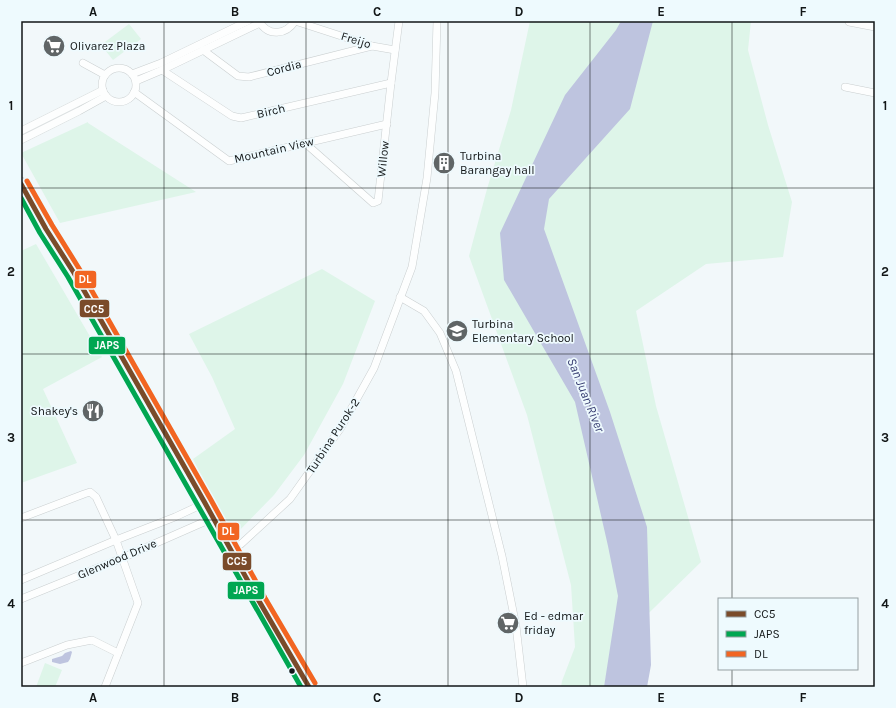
<svg xmlns="http://www.w3.org/2000/svg" width="896" height="708" font-family="Karla,sans-serif">
  <style>
    .green { fill: #def5e9 }
    .water { fill: #bec4df }
    .lines { fill: none; stroke-linecap: round; stroke-linejoin: round }
    .street-casing { stroke: #cacfd0; stroke-width: 8 }
    .highway-casing { stroke: #cacfd0; stroke-width: 14 }
    .street { stroke: #fdfefe; stroke-width: 7 }
    .highway { stroke: #fdfefe; stroke-width: 12 }
    .bus-1-casing { stroke: #eefafe; stroke-width: 8 }
    .bus-2-casing { stroke: #eefafe; stroke-width: 8 }
    .bus-3-casing { stroke: #eefafe; stroke-width: 8 }
    .bus-1 { stroke: #7a4b2a; stroke-width: 5 }
    .bus-2 { stroke: #00a651; stroke-width: 5 }
    .bus-3 { stroke: #f26522; stroke-width: 5 }
    .grid { fill: none; stroke: #121617; stroke-width: 1; stroke-opacity: 0.55 }
    .bus-dot { fill: #121617; stroke: #eefafe; stroke-width: 1.5 }
    .labels { text-anchor: middle; dominant-baseline: central; stroke-width: 3.5; stroke-linejoin: round; paint-order: stroke }
    .street-label { font-size: 12px; fill: #121617; stroke: #eefafe }
    .poi-label { font-size: 12px; fill: #121617; stroke: #eefafe; text-anchor: start }
    .water-label { font-size: 13px; font-style: italic; fill: #3b4174; stroke: #eefafe }
    .line-badge { stroke: #eefafe; stroke-width: 1.5 }
    .badge-label { font-size: 11px; text-anchor: middle; font-weight: bold; fill: #fff }
    .neatline { fill: none; stroke: #121617; stroke-width: 1.5 }
    .grid-label { font-size: 13px; text-anchor: middle; font-weight: bold; fill: #121617 }
  </style>
  <rect width="100%" height="100%" fill="#f2f8fa"/>
  <g class="green">
    <path d="M530,21H751L748,50L768,125L792,202L783,257L706,264L636,311L656,406L701,562L611,650L604,687H561L562,681L575,647L571,585L527,415L469,256L487,189L511,110Z"/>
    <path d="M129,24L141,39L113,60L101,45Z"/>
    <path d="M88,122V123L196,192L60,223L21,153Z"/>
    <path d="M36,244L102,357L43,389L77,463L21,483V251Z"/>
    <path d="M322,269L375,301L343,384L304,455L274,495L232,538L193,459L235,429L212,377L189,334Z"/>
    <path d="M45,663L62,670L55,687H36Z"/>
  </g>
  <g class="water">
    <path d="M621,21H653L630,109L549,199L544,229L610,412L647,527L651,665L647,687H604L618,596L608,546L575,402L504,280L500,233L565,95L616,30Z"/>
    <path d="M71,651L72,652L70,659L68,662L60,664L52,662V659L62,656L65,653Z"/>
  </g>
  <g class="lines">
    <g class="street-casing">
      <g id="street">
        <path d="M259,21C268,37 286,35 295,21"/>
        <path d="M295,21L372,46L395,50"/>
        <path d="M850,21L849,22L875,27"/>
        <path d="M203,50L238,76L249,77L372,46"/>
        <path d="M83,63L105,75"/>
        <circle cx="119" cy="85" r="17"/>
        <path d="M162,70L232,116L241,118L391,83"/>
        <path d="M132,74L161,63L248,21"/>
        <path d="M136,81L162,70L260,23"/>
        <path d="M845,87L875,93"/>
        <path d="M134,92L229,161L387,124"/>
        <path d="M21,131L103,90"/>
        <path d="M21,140L79,111L106,96"/>
        <path d="M305,143L373,203L378,201L391,83L399,21"/>
        <path d="M400,297L424,311L440,333L456,371L502,556L516,626L523,687"/>
        <path d="M21,518L84,494L90,492L96,497L116,540L138,603L105,687"/>
        <path d="M230,549L241,544L290,499L340,429L374,368L412,267L427,178L435,93L437,21"/>
        <path d="M21,580L116,540L175,517L205,503"/>
        <path d="M21,599L122,558L213,518"/>
        <path d="M21,663L67,645L92,640L118,653"/>
      </g>
    </g>
    <g class="highway-casing">
      <path id="highway" d="M21,184L46,229L74,273L205,503L259,601L309,687"/>
    </g>
    <use href="#street" class="street"/>
    <use href="#highway" class="highway"/>
    <g class="bus-1-casing">
      <path id="bus-1" d="M21,184L46,229L74,273L205,503L259,601L309,687"/>
    </g>
    <g class="bus-2-casing">
      <path id="bus-2" d="M21,198L40,233L68,277L301,687"/>
    </g>
    <g class="bus-3-casing">
      <path id="bus-3" d="M27,181L52,225L80,270L211,500L265,598L315,683"/>
    </g>
    <use href="#bus-1" class="bus-1"/>
    <use href="#bus-2" class="bus-2"/>
    <use href="#bus-3" class="bus-3"/>
  </g>
  <path class="grid" d="M164,21V687M306,21V687M448,21V687M590,21V687M732,21V599M21,188H875M21,354H875M21,520H875M732,669V687"/>
  <defs>
    <g id="supermarket-disc" transform="scale(1.15)"><circle r="9.5" fill="#606566" stroke="#eefafe"/><path d="M-6-5.5h2.5l.6 2H6L4.5 2H-2.5L-4.4-4H-6ZM-1.5 3.2a1.3 1.3 0 1 0 .1 0ZM3 3.2a1.3 1.3 0 1 0 .1 0Z" fill="#fff"/></g>
    <g id="building-disc" transform="scale(1.15)"><circle r="9.5" fill="#606566" stroke="#eefafe"/><path d="M-4-6H4V6H1V3H-1V6H-4ZM-2.5-4.3h1.7v1.8h-1.7ZM.8-4.3h1.7v1.8H.8ZM-2.5-1h1.7V.8h-1.7ZM.8-1h1.7V.8H.8Z" fill="#fff"/></g>
    <g id="school-disc" transform="scale(1.15)"><circle r="9.5" fill="#606566" stroke="#eefafe"/><path d="M0-5L7-2L0 1L-7-2ZM-4 1L0 2.5L4 1V4Q0 6-4 4Z" fill="#fff"/></g>
    <g id="restaurant-disc" transform="scale(1.15)"><circle r="9.5" fill="#606566" stroke="#eefafe"/><path d="M-5-6h1v4h1v-4h1v4h1v-4h1v5L-1.5 .5V6h-2V.5L-5-1ZM5-6V6H3V1.5H1.5Q1.5-4 5-6Z" fill="#fff"/></g>
  </defs>
  <g fill-rule="evenodd">
    <use href="#supermarket-disc" x="54" y="46"/>
    <use href="#building-disc" x="444" y="163"/>
    <use href="#school-disc" x="457" y="331"/>
    <use href="#restaurant-disc" x="93" y="411"/>
    <use href="#supermarket-disc" x="508" y="623"/>
  </g>
  <circle class="bus-dot" cx="292" cy="671" r="3.5"/>
  <g class="labels">
    <g class="street-label">
      <text transform="translate(356 40) rotate(17)">Freijo</text>
      <text transform="translate(284 68) rotate(-15)">Cordia</text>
      <text transform="translate(271 111) rotate(-13)">Birch</text>
      <text transform="translate(274 150) rotate(-13)">Mountain View</text>
      <text transform="translate(383 159) rotate(-84)">Willow</text>
      <text transform="translate(333 436) rotate(-57)">Turbina Purok-2</text>
      <text transform="translate(117 559) rotate(-23)">Glenwood Drive</text>
    </g>
    <g class="poi-label">
      <text x="70" y="46">Olivarez Plaza</text>
      <text x="460" y="156">Turbina<tspan x="460" dy="14">Barangay hall</tspan></text>
      <text x="472" y="324">Turbina<tspan x="472" dy="14">Elementary School</tspan></text>
      <text x="78" y="411" text-anchor="end">Shakey's</text>
      <text x="524" y="616">Ed - edmar<tspan x="524" dy="14">friday</tspan></text>
    </g>
    <g class="water-label">
      <text transform="translate(586 395) rotate(68)">San Juan River</text>
    </g>
  </g>
  <g class="line-badge">
    <rect x="74" y="270" width="23" height="19" rx="4" fill="#f26522"/>
    <rect x="79" y="299" width="31" height="19" rx="4" fill="#7a4b2a"/>
    <rect x="88" y="336" width="38" height="19" rx="4" fill="#00a651"/>
    <rect x="217" y="522" width="23" height="19" rx="4" fill="#f26522"/>
    <rect x="222" y="552" width="30" height="19" rx="4" fill="#7a4b2a"/>
    <rect x="227" y="581" width="38" height="19" rx="4" fill="#00a651"/>
  </g>
  <g class="badge-label">
    <text x="85" y="283">DL</text>
    <text x="94" y="313">CC5</text>
    <text x="107" y="349">JAPS</text>
    <text x="228" y="535">DL</text>
    <text x="237" y="565">CC5</text>
    <text x="246" y="594">JAPS</text>
  </g>
  <rect width="896" height="708" fill="none" stroke="#eefafe" stroke-width="44"/>
  <rect x="718" y="598" width="140" height="72" fill="#eefafe" stroke="#969fa2"/>
  <rect x="726" y="611" width="20" height="6" fill="#7a4b2a" stroke="#969fa2"/>
  <text x="754" y="618" font-size="12" fill="#121617">CC5</text>
  <rect x="726" y="631" width="20" height="6" fill="#00a651" stroke="#969fa2"/>
  <text x="754" y="638" font-size="12" fill="#121617">JAPS</text>
  <rect x="726" y="651" width="20" height="6" fill="#f26522" stroke="#969fa2"/>
  <text x="754" y="658" font-size="12" fill="#121617">DL</text>
  <rect x="22" y="22" width="852" height="664" class="neatline"/>
  <g class="grid-label">
    <text x="93" y="16">A</text>
    <text x="235" y="16">B</text>
    <text x="377" y="16">C</text>
    <text x="519" y="16">D</text>
    <text x="661" y="16">E</text>
    <text x="803" y="16">F</text>
    <text x="11" y="110">1</text>
    <text x="885" y="110">1</text>
    <text x="11" y="276">2</text>
    <text x="885" y="276">2</text>
    <text x="11" y="442">3</text>
    <text x="885" y="442">3</text>
    <text x="11" y="608">4</text>
    <text x="885" y="608">4</text>
    <text x="93" y="702">A</text>
    <text x="235" y="702">B</text>
    <text x="377" y="702">C</text>
    <text x="519" y="702">D</text>
    <text x="661" y="702">E</text>
    <text x="803" y="702">F</text>
  </g>
</svg>
